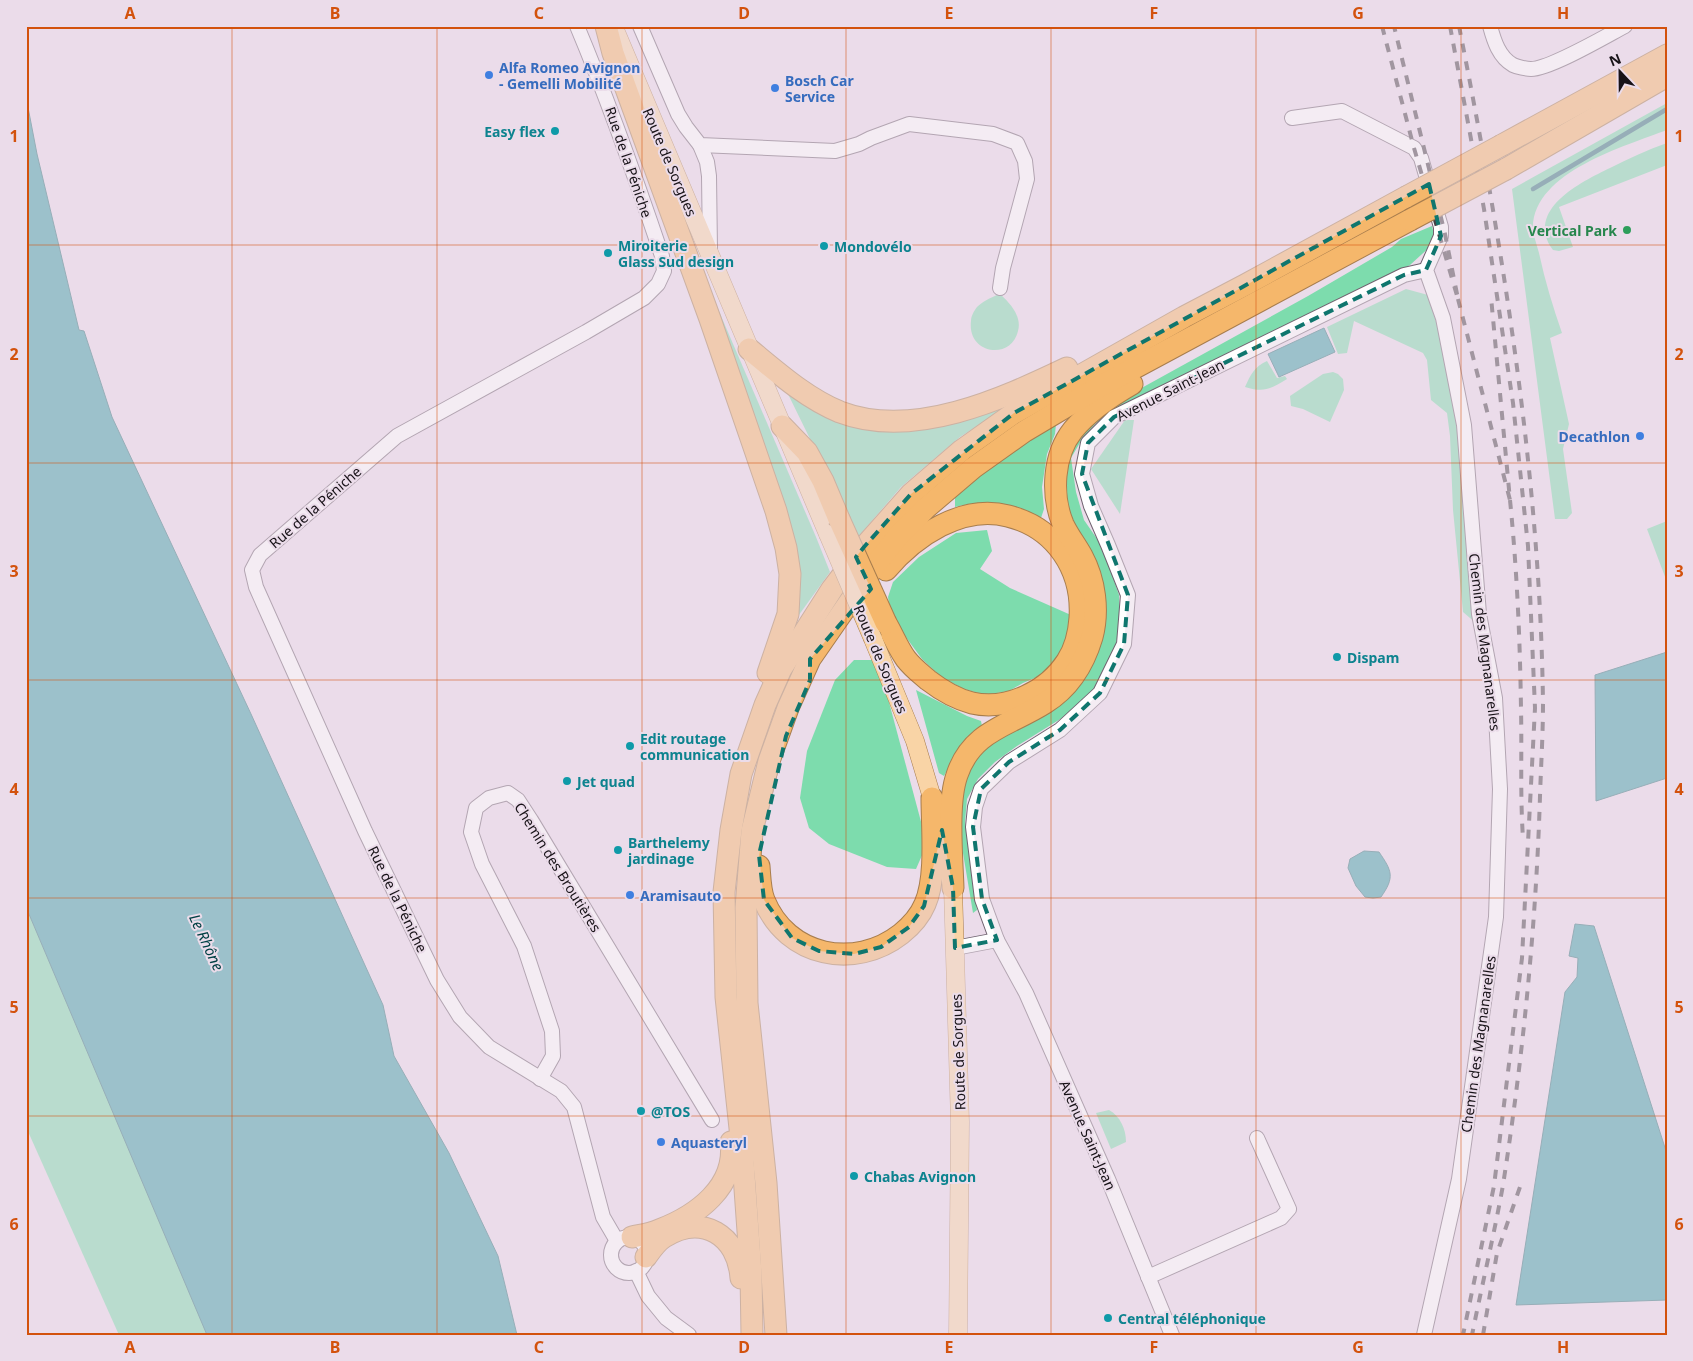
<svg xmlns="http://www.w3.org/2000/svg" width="1693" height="1361" font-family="'Noto Sans',sans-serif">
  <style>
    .green { fill: #7ddcad }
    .water { fill: #3ca1a7; stroke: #31767c }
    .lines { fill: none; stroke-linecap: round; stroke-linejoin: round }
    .stream { stroke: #31767c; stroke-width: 4.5 }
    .minor-casing { stroke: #706370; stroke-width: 16 }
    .major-casing { stroke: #a77d4e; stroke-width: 19 }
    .highway-casing { stroke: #a77d4e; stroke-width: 23 }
    .minor { stroke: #fff; stroke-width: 14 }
    .major { stroke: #f9d4a6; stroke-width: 18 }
    .highway { stroke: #f5b76b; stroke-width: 21 }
    .rail { stroke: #474047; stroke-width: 4; stroke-dasharray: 9 9; stroke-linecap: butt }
    .major-bridge-casing { stroke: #a77d4e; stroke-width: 19; stroke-linecap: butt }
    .highway-bridge-casing { stroke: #a77d4e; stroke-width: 23; stroke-linecap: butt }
    .major-bridge { stroke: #f9d4a6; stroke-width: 18 }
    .highway-bridge { stroke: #f5b76b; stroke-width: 21 }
    .marked { fill: none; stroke: #0f766e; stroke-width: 4; stroke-dasharray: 10 6; stroke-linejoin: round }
    .grid { fill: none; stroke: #d3520d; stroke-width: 1; stroke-opacity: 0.55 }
    .shop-dot { fill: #3f7fe0; stroke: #ebdcea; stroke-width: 2 }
    .culture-dot { fill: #0f9aa8; stroke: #ebdcea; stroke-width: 2 }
    .leisure-dot { fill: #2e9e5b; stroke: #ebdcea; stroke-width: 2 }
    .labels { text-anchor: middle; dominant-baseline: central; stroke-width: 4; stroke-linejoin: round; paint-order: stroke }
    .shop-label { font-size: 14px; font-weight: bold; fill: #366cbe; stroke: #ebdcea; text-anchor: start }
    .culture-label { font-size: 14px; font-weight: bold; fill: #0d838f; stroke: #ebdcea; text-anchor: start }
    .street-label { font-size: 14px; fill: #171217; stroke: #ebdcea }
    .leisure-label { font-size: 14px; font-weight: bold; fill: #27864d; stroke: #ebdcea; text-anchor: end }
    .water-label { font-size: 15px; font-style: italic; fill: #004044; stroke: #ebdcea }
    .neatline { fill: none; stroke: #d3520d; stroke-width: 2 }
    .grid-label { font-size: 16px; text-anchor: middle; font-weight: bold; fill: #d3520d }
  </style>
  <rect width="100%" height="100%" fill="#ebdcea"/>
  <g class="green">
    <path d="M1667,103V130C1625,146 1534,172 1533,227C1533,235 1537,245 1539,253C1545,281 1553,307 1562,333L1550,338L1569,424L1563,449L1572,513L1567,519H1555L1512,189Z"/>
    <path d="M1667,143V165L1559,207L1573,247L1559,251L1553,250C1524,210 1581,182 1610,168C1628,159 1647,150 1667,143Z"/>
    <path d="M1432,226L1434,234L1432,245L1410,265L1300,322L1136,398L1096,423L1081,441L1071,458L1076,492L1084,520L1102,546L1119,595L1120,624L1113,658L1100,682L1084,700L1062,718L1017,746L995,762L978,779L967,799L965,822L977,910L973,913L958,823V795L975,750L1069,694L1073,525L1061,482L1073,442L1118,401L1308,296L1392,247L1401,239Z"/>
    <path d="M700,267L816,537L830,572L796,619Z"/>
    <path d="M1406,289L1428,295L1440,335L1459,425L1477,624L1463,612L1453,510L1450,436L1447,413L1431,400L1427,360L1423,353L1354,321L1347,353L1338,354L1327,327Z"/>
    <path d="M997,295H1001C1011,304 1022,317 1018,331C1011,361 967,354 971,321C971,316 974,311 977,307C982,302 990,298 997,295Z"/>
    <path d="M1267,361L1277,378L1285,376L1287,379C1270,389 1265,393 1245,387C1251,374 1254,367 1267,361Z"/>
    <path d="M1333,372L1338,374L1343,379L1344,390L1330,422L1303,409L1291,406L1290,396L1323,374Z"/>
    <path d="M788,394L844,419L999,404L1002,410L960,437L901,487L858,537Z"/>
    <path d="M1125,420H1134L1120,514L1091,469Z"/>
    <path d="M1056,424L1055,434L1047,454L1042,487L1044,509L1041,518C1013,507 984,499 955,507V495C984,469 1021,442 1056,424Z"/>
    <path d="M1667,521V582L1647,529Z"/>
    <path d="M987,530L992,551L980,569L1010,588L1071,615L1069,638L1054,662L1042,675L1023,683L1009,691L985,695L964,689L941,677L922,659L891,617L888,597L893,582L919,557L956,533Z"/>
    <path d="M854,660H873L886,691L927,844L916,869L887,867L829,844L809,828L800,798L807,751L835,680Z"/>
    <path d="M916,690L967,716L981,721L982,726L961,744L944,776L939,773Z"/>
    <path d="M26,907L208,1335H119L26,1127Z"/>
    <path d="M1109,1110C1120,1116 1126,1129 1126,1142L1111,1149L1096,1113Z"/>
  </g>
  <g class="water">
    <path d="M26,97L37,154L79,330L84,331L112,417L251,714L383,1005L394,1056L449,1153L498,1256L517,1335H207L26,907Z"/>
    <path d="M1324,328L1335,352L1279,377L1268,354Z"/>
    <path d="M1667,652V778L1596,801L1595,675Z"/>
    <path d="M1364,851L1379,852C1392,871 1395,877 1381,897L1373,898L1365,897L1356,886L1348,868L1350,859Z"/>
    <path d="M1575,924L1594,926L1667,1154V1300L1516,1305L1565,992L1577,977L1578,958L1569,956Z"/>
  </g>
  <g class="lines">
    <path class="stream" d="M1533,189L1667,109"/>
    <g class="minor-casing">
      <g id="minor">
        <path d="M577,26C609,102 636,179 662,256L664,271L658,284L644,298L586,332L397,436L260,555L252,570L256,587L365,831L437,980L460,1017L489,1047L561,1091L574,1107L603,1217L617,1241"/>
        <path d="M640,26L678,114L686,127L700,145L835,151L859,144L871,138L909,124L993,134L1017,143L1025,161L1027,179L1003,268L1000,288"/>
        <path d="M1490,26C1494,41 1499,57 1513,65C1517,67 1527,69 1531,69C1550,69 1606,36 1625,26"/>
        <path d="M1292,118L1342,111L1414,148L1421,158L1441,227V236L1426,270L1443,318L1464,425L1479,614L1495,698L1500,789L1496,917L1459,1179L1424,1335"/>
        <path d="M700,145L707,162L709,176L710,250"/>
        <path d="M997,940L982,899L973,827L975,807L981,789L1009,762L1060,730L1100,693L1124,644L1128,595L1108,545L1091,506L1082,474L1088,443L1114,417L1404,275L1426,270"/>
        <path d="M955,948L997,940L1026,993L1108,1179L1172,1335"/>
        <path d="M540,1079L553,1056L552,1031L524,946L482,864L471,832L476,808L489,798L508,793L518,800L531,820L712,1120"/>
        <circle cx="629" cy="1255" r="18"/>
        <path d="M636,1271L648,1296L666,1318L689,1335"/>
        <path d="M1148,1277L1281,1218L1289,1209L1257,1138"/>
      </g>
    </g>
    <g class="major-casing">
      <g id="major">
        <path d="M615,30L828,534"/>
        <path d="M873,639L915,741L936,811"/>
        <path d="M950,876L953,888L960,1122L958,1335"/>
      </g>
    </g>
    <g class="highway-casing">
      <g id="highway">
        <path d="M606,26L613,53L710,319L776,511L786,548L790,574L788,614L768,673"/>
        <path d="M1502,145L1667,55"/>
        <path d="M1506,169L1667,76"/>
        <path d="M749,349C777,372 806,398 840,412C913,440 1002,399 1067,368"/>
        <path d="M782,426L807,452L823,481L839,519"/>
        <path d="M886,570C915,536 962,504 1008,516C1056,528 1083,570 1080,618C1079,632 1075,649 1067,661C1048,691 1007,711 972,703C956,699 941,690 928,680C921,674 912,667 906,659C898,648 893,635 886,623"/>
        <path d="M759,866C760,878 760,890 764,900C787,957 855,970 901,934C911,926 920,916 925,904C937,877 932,828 932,798"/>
        <path d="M953,888C952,857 947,803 957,775C972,730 1009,726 1045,703C1069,688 1084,664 1092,637C1099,611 1095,580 1082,556C1076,545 1068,535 1063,524C1051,495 1053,455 1073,430C1089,411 1111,396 1132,384"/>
        <path d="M632,1237C641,1235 650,1234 659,1230C696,1216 737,1187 731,1142"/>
        <path d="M646,1257C651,1250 656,1242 664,1237C702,1213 738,1235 741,1278"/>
        <path d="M752,1335L751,1273L742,1147L726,997L724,892L731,830L741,774L765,705L781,669L832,589L864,547L911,494L962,450L1014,413L1184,317L1245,285L1406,197"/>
        <path d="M776,1335L766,1183L747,1003L746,908L752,831L769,761L788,708L810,659L876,564L899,535L926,508L973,468L1025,431L1099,387L1410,220"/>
      </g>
    </g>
    <use href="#minor" class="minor"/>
    <use href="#major" class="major"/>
    <use href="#highway" class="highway"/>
    <g class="rail">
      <path d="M1382,26L1414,148L1458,299L1445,234L1394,26"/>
      <path d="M1450,26L1484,209L1513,403L1528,546L1535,708L1522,958L1494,1186L1463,1335"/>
      <path d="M1459,26C1503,249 1540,476 1543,703C1543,734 1541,765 1540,796C1536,926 1523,1056 1503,1185C1494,1235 1482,1285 1472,1335"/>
      <path d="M1458,299L1510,500L1491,297"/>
      <path d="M1510,500C1517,570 1520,639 1521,709C1522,752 1520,795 1523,838"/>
      <path d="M1483,1335L1497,1253L1521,1184"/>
    </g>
    <g class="major-bridge-casing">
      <path id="major-bridge" d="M828,534L873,639"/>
    </g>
    <g class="highway-bridge-casing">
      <g id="highway-bridge">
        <path d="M1406,197L1502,145"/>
        <path d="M1410,220L1506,169"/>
        <path d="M839,519L886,623"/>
      </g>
    </g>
    <use href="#major-bridge" class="major-bridge"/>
    <use href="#highway-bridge" class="highway-bridge"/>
  </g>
  <path d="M0 0H1693V1361H0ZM1429,184L1441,236L1426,270L1404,275L1114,417L1088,443L1082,474L1128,595L1124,644L1100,693L1060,730L1009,762L981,789L973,827L982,899L997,940L955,948L953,888L942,830L924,906L909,927L881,947L854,954L819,951L792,938L764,900L759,855L786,736L810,680V659L871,589L856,557L864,547L911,494L1014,413Z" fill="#ebdcea" fill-opacity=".55" fill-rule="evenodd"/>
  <path class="marked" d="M1429,184L1441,236L1426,270L1404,275L1114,417L1088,443L1082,474L1128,595L1124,644L1100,693L1060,730L1009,762L981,789L973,827L982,899L997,940L955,948L953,888L942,830L924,906L909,927L881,947L854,954L819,951L792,938L764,900L759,855L786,736L810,680V659L871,589L856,557L864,547L911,494L1014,413Z"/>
  <path class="grid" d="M232,26V1335M437,26V1335M642,26V1335M846,26V1335M1051,26V1335M1256,26V1335M1461,26V1335M26,245H1667M26,463H1667M26,680H1667M26,898H1667M26,1116H1667"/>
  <g class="shop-dot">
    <circle cx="489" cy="75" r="5"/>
    <circle cx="775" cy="88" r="5"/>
    <circle cx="1640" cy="436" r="5"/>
    <circle cx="630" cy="895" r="5"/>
    <circle cx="661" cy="1142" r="5"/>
  </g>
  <g class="culture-dot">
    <circle cx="555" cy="131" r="5"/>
    <circle cx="824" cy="246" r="5"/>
    <circle cx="608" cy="253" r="5"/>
    <circle cx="1337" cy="657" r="5"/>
    <circle cx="630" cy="746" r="5"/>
    <circle cx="567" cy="781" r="5"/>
    <circle cx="618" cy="850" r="5"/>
    <circle cx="641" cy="1111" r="5"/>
    <circle cx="854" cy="1176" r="5"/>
    <circle cx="1108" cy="1318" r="5"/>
  </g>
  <circle class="leisure-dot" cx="1627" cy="230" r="5"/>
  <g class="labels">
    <g class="shop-label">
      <text x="499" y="67">Alfa Romeo Avignon<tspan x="499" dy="16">- Gemelli Mobilité</tspan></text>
      <text x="785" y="80">Bosch Car<tspan x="785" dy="16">Service</tspan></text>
      <text x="1630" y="436" text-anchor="end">Decathlon</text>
      <text x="640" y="895">Aramisauto</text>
      <text x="671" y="1142">Aquasteryl</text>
    </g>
    <g class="culture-label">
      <text x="545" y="131" text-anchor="end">Easy flex</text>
      <text x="618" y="245">Miroiterie<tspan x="618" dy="16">Glass Sud design</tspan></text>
      <text x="834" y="246">Mondovélo</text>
      <text x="1347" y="657">Dispam</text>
      <text x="640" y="738">Edit routage<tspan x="640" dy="16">communication</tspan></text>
      <text x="577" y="781">Jet quad</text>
      <text x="628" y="842">Barthelemy<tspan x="628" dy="16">jardinage</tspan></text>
      <text x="651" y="1111">@TOS</text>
      <text x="864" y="1176">Chabas Avignon</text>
      <text x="1118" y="1318">Central téléphonique</text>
    </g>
    <g class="street-label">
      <text transform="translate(629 162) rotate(71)">Rue de la Péniche</text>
      <text transform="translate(670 162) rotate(67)">Route de Sorgues</text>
      <text transform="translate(1170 390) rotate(-27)">Avenue Saint-Jean</text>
      <text transform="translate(315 507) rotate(-41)">Rue de la Péniche</text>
      <text transform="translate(1485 642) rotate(83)">Chemin des Magnanarelles</text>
      <text transform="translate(881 659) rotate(67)">Route de Sorgues</text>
      <text transform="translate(558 867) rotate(58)">Chemin des Broutières</text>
      <text transform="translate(398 899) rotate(64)">Rue de la Péniche</text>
      <text transform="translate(1478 1044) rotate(-82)">Chemin des Magnanarelles</text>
      <text transform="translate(958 1052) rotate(-92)">Route de Sorgues</text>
      <text transform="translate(1088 1135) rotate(66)">Avenue Saint-Jean</text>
    </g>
    <g class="leisure-label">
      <text x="1617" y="230">Vertical Park</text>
    </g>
    <g class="water-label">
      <text transform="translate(207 942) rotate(65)">Le Rhône</text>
    </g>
  </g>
  <rect width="1693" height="1361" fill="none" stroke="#ebdcea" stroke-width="55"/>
  <g transform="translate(1620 72) rotate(338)" stroke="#ebdcea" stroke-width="4" paint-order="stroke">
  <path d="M0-4L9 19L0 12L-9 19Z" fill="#171217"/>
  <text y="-8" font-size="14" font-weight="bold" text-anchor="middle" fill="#171217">N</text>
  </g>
  <rect x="28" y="28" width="1638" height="1306" class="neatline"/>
  <g class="grid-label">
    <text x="130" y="19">A</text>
    <text x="335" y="19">B</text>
    <text x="539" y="19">C</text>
    <text x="744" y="19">D</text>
    <text x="949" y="19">E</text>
    <text x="1154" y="19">F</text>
    <text x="1358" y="19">G</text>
    <text x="1563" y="19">H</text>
    <text x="14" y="142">1</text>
    <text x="1679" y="142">1</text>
    <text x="14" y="360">2</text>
    <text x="1679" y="360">2</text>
    <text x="14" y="577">3</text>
    <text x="1679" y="577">3</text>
    <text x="14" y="795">4</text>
    <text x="1679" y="795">4</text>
    <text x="14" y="1013">5</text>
    <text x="1679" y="1013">5</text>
    <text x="14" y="1230">6</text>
    <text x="1679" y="1230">6</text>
    <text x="130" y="1353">A</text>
    <text x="335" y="1353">B</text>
    <text x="539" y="1353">C</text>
    <text x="744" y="1353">D</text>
    <text x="949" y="1353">E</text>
    <text x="1154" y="1353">F</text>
    <text x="1358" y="1353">G</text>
    <text x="1563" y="1353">H</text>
  </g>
</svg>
